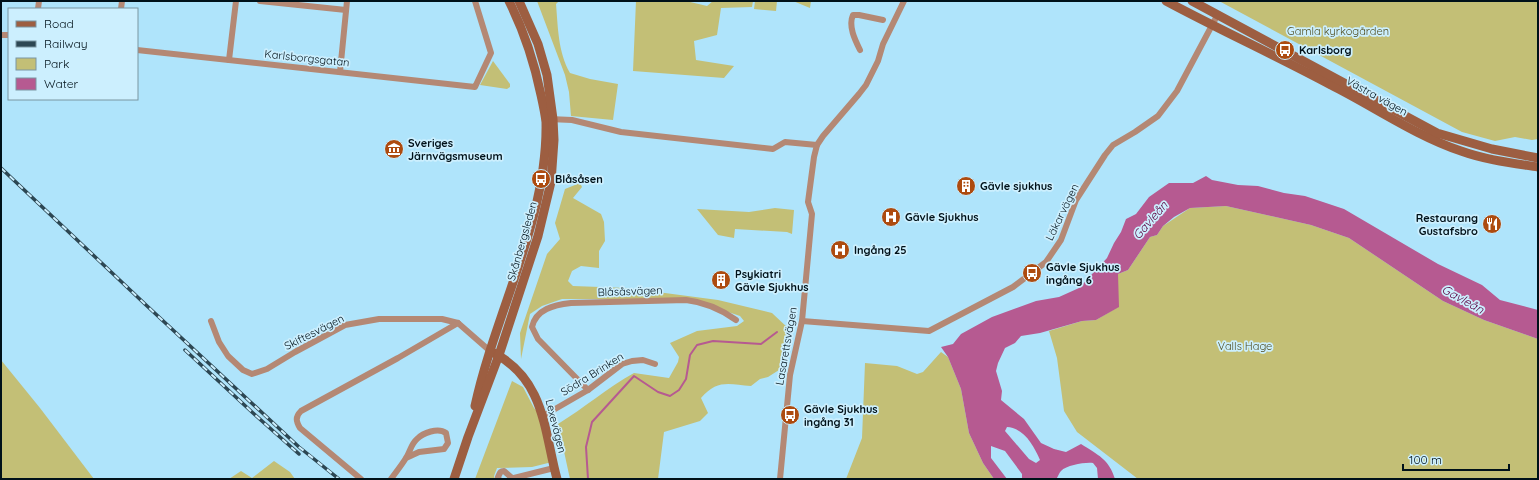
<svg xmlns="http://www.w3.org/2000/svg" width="1539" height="480" font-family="Quicksand,sans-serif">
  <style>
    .green { fill: #c3bf76 }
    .water { fill: #b65a91; fill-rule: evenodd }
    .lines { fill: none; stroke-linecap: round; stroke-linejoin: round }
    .stream { stroke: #b65a91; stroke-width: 2 }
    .street { stroke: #b48874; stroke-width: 6 }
    .secondary { stroke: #9d5e41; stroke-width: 9 }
    .rail-casing { stroke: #2d4753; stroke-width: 3.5 }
    .rail { stroke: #cceffe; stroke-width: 2; stroke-dasharray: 6; stroke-linecap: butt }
    .labels { text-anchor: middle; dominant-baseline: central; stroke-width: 3.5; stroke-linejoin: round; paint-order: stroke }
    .park-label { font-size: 11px; fill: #514e20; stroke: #cceffe }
    .poi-label { font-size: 11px; font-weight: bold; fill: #001119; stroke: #cceffe; text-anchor: start }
    .street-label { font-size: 11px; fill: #001119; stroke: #cceffe }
    .water-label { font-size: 12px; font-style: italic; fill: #5c0240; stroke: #cceffe }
  </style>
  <rect width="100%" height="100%" fill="#afe4fb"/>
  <g class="green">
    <path d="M537,1H559L556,4C558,27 558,52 570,73L590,79L618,84L613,120L571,116L569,92L565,75Z"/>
    <path d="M636,1H686L707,6L713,1H753L752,7L721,8L717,35L694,41L696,60L734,66L724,78L633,71Z"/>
    <path d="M755,1H777L776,11L754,9Z"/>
    <path d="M793,1H811L810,8Z"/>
    <path d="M1219,1H1538V49L1537,53L1538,139L1532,140L1515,137L1495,141L1462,132Z"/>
    <path d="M493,61L510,84V87L507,89L480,85Z"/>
    <path d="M580,183L582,187L573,198L601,214L604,222L605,241L599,251V268L581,266L572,271L568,281L573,286L627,288L718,300L772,313L789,329L786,351L779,370L768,377L760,379L751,386C729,384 717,379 701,398L708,413L700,421L664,432L658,479H570L558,424C584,408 607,388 634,373L669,378L678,362L679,357L670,343L697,331L737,326L744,321L740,316L690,299H562L542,306L530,314L521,359L520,333L547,254L560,239L555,223L565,189Z"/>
    <path d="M1226,206L1311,225L1349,238L1443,301L1484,320L1538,339V479H1138L1077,432L1064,411L1057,358L1049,331L1082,321L1096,320L1118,307V274L1128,270L1150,237L1157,235L1163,226L1190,208Z"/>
    <path d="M775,208L794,210L792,234L787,232L735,229L734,238L718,235L697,209L749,212Z"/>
    <path d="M941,352L948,357L961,389L969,433L983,463L994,479H846L862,438L865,363L897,366L917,374L923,372Z"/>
    <path d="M1,360L40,408L94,479H1Z"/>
    <path d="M512,381L523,387L534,408L543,417L552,462L532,467L497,468L494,476L495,479H475Z"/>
    <path d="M274,461L290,472L295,479H229L241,471L252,478Z"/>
  </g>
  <path class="water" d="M1206,176L1212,180L1238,185L1258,186L1284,193L1305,196L1344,209L1438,264L1482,285L1500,300L1538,310V339L1484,320L1443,301L1349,238L1311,225L1226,206L1190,208L1174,217L1163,226L1157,235L1150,237L1128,270L1118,274L1119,307L1096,320L1082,321L1040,333L1021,336L1015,343L1005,348L998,363L996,371L1002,391L1001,400L1024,419L1041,443L1054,449L1066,452L1081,444C1098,455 1109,459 1115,479H1098L1097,468L1093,463C1085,462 1067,465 1061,471C1059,473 1058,477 1056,479H1022V474L1005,451L991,446V458L1007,479H994L983,463L969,433L961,389L948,357L941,347L953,344L961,334L992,317L1036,301L1059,297L1079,288L1107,258L1114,243L1121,232L1126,219L1136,214L1149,197L1169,183H1193ZM1007,427C1024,428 1034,446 1040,460L1036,463L1029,459L1005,431Z"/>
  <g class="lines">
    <path class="stream" d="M588,479L586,447L592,422L634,376L658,392L670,396L679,390L686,379L690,355L697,345L713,341L761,344L777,332"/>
    <g class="street">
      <path d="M260,1L346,10"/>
      <path d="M38,9L39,1"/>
      <path d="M121,9L122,1"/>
      <path d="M1,35H9"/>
      <path d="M137,50L475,87L491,53L475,1"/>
      <path d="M860,50C855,40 848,26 853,15H859L883,20"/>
      <path d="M229,60L236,1"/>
      <path d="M340,72L347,1"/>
      <path d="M549,119L572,120L621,132L773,149L785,142L817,145"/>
      <path d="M211,321L219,342L228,356L243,370L252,374L267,369L295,352L345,325L379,319H442L458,323L490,351"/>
      <path d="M802,321L929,331L1013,287L1046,262L1061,240L1076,200L1105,155L1113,145L1135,132L1158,116L1177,91L1218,14"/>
      <path d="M588,390L538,339L532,327C536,309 554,305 571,303L686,300C704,302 722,310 736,320"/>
      <path d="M543,416L588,390L622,364L632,361L643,360L655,364"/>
      <path d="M361,479L300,428C296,421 295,417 301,411L398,358L458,323"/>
      <path d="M391,479C396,472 401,466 406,458C410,452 411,444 417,439C423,433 438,427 446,433L448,443L444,449L419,452L406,458"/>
      <path d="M499,479L498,477C500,473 500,471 504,471L512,478"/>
      <path d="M510,479L554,468"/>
      <path d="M780,479L790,375L802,321L812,214L808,202L814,157L817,145L823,136L859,94L866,85L878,61L883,44L904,1"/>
    </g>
    <g class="secondary">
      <path d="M1166,1C1220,30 1277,56 1331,85C1373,106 1416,136 1461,151C1486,160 1512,163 1538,167"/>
      <path d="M1192,1L1437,133L1492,149L1538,158"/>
      <path d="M494,353C545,380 544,431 557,479"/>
      <path d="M475,406C495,313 548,219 546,122C545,113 543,104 541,95C534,61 524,31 509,1"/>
      <path d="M454,479L468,437L499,355L538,236L551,182L554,140L553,119L547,75L538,44L519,1"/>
    </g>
    <g class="rail-casing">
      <g id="rail">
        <path d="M1,168L146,305L299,447L339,479"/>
        <path d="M185,350L253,413L299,454"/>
      </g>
    </g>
    <use href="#rail" class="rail"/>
  </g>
  <defs>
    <g id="bus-disc" transform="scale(1)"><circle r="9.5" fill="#ad4b0f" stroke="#cceffe"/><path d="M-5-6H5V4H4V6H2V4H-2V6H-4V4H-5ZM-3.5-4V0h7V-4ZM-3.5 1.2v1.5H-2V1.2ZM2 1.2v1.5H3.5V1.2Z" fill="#fff"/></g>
    <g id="museum-disc" transform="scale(1)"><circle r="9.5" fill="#ad4b0f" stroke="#cceffe"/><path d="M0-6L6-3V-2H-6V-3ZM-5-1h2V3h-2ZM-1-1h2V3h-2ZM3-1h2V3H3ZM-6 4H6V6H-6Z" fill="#fff"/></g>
    <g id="building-disc" transform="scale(1)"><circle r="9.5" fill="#ad4b0f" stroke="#cceffe"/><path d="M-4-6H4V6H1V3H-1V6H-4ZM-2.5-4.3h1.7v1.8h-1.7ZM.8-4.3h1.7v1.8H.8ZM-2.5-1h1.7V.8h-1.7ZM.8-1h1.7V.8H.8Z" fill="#fff"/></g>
    <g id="hospital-disc" transform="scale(1)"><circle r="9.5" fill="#ad4b0f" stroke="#cceffe"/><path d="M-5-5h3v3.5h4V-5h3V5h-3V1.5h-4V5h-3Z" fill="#fff"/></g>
    <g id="restaurant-disc" transform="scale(1)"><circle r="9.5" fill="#ad4b0f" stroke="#cceffe"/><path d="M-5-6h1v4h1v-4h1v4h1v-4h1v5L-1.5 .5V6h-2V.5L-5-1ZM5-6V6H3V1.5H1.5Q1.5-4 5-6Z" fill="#fff"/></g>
  </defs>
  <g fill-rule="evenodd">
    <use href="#bus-disc" x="1285" y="50"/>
    <use href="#museum-disc" x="394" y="149"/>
    <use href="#bus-disc" x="541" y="179"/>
    <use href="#building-disc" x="966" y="186"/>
    <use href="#hospital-disc" x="891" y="217"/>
    <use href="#restaurant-disc" x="1492" y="224"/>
    <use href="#hospital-disc" x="840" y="250"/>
    <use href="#bus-disc" x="1032" y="273"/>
    <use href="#building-disc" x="721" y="280"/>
    <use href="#bus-disc" x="790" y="415"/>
  </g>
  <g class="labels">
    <g class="park-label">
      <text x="1338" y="31">Gamla kyrkogården</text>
      <text x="1245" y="346">Valls Hage</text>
    </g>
    <g class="poi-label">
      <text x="1299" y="50">Karlsborg</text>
      <text x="408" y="143">Sveriges<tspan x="408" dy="13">Järnvägsmuseum</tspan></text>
      <text x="555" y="179">Blåsåsen</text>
      <text x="980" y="186">Gävle sjukhus</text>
      <text x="905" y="217">Gävle Sjukhus</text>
      <text x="1478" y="218" text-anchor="end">Restaurang<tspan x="1478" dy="13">Gustafsbro</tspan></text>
      <text x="854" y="250">Ingång 25</text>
      <text x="1046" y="267">Gävle Sjukhus<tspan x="1046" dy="13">ingång 6</tspan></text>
      <text x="735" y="274">Psykiatri<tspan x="735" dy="13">Gävle Sjukhus</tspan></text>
      <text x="804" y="409">Gävle Sjukhus<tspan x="804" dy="13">ingång 31</tspan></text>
    </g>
    <g class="street-label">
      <text transform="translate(307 58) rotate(6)">Karlsborgsgatan</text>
      <text transform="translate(1377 96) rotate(29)">Västra vägen</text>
      <text transform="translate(1062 212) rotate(-64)">Läkarvägen</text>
      <text transform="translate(522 241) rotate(-74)">Skånbergsleden</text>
      <text transform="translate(630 291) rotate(-2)">Blåsåsvägen</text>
      <text transform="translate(314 332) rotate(-27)">Skiftesvägen</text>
      <text transform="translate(786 346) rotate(-80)">Lasarettsvägen</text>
      <text transform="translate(592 374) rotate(-32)">Södra Brinken</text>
      <text transform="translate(556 426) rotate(76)">Lexevägen</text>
    </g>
    <g class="water-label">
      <text transform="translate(1150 220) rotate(-49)">Gavleån</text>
      <text transform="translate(1463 299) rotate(29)">Gavleån</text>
    </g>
  </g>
  <rect width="1539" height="480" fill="none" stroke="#001119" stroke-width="4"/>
  <rect x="8" y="8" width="130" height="92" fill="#cceffe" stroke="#7a96a2"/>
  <rect x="16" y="21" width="20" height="6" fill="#9d5e41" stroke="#7a96a2"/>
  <text x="44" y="28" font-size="12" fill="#001119">Road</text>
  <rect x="16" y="41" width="20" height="6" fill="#2d4753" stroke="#7a96a2"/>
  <text x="44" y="48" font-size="12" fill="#001119">Railway</text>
  <rect x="16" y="58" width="20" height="12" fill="#c3bf76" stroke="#7a96a2"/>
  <text x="44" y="68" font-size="12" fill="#001119">Park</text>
  <rect x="16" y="78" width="20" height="12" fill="#b65a91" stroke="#7a96a2"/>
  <text x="44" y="88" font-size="12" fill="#001119">Water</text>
  <path d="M1403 464v6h106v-6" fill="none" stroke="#001119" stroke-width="2"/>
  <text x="1409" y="464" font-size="12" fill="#001119" stroke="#cceffe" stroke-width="3" paint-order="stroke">100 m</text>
</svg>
